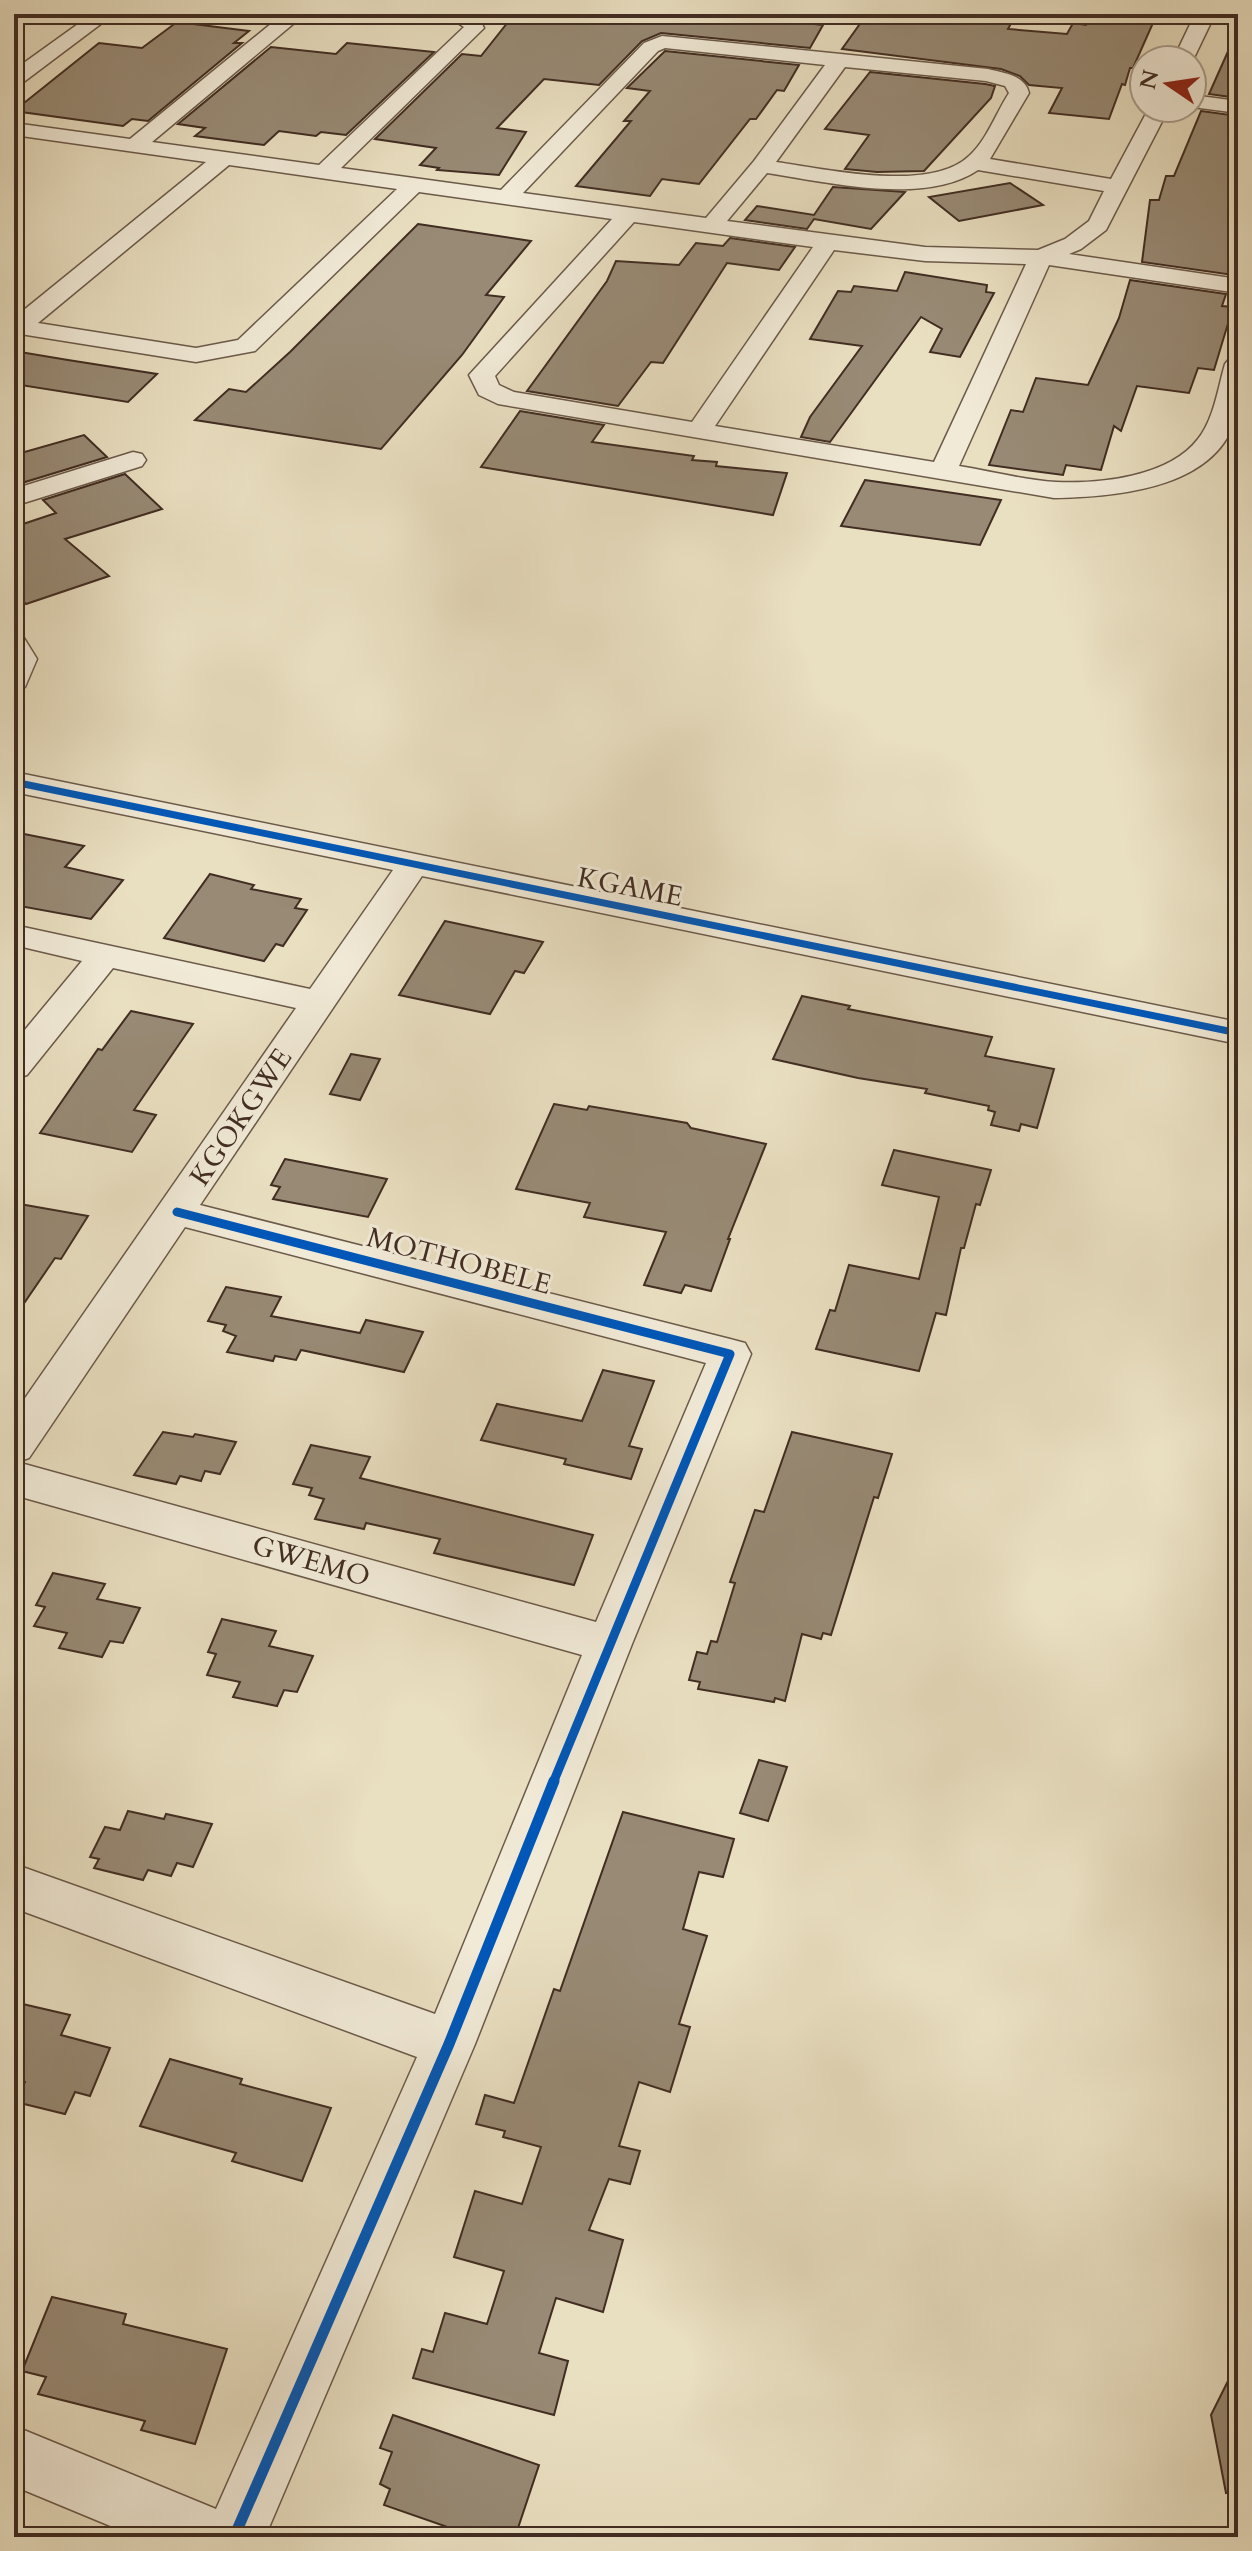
<svg xmlns="http://www.w3.org/2000/svg" width="1252" height="2551" font-family="Cardo,serif">
  <style>
    .building { fill: #988a75; stroke: #412d22; stroke-width: 2 }
    .lines { fill: none; stroke-linecap: round; stroke-linejoin: round }
    .minor-casing { stroke: #6b5a4a; stroke-width: 3 }
    .minor { fill: #f1ead7; fill-rule: evenodd }
    .cycleway-far2-casing { stroke: #f1ead7; stroke-width: 11 }
    .cycleway-far1-casing { stroke: #f1ead7; stroke-width: 14 }
    .cycleway-casing { stroke: #f1ead7; stroke-width: 16 }
    .cycleway-far2 { stroke: #0057b8; stroke-width: 7 }
    .cycleway-far1 { stroke: #0057b8; stroke-width: 9 }
    .cycleway { stroke: #0057b8; stroke-width: 11 }
    .labels { text-anchor: middle; dominant-baseline: central; stroke-width: 6; stroke-linejoin: round; paint-order: stroke }
    .street-label { font-size: 28px; fill: #412d22; stroke: #f1ead7 }
  </style>
  <rect width="100%" height="100%" fill="#e9dfc1"/>
  <filter id="stains"><feTurbulence type="fractalNoise" baseFrequency=".0025" numOctaves="4"/><feColorMatrix values="0 0 0 0 .2 0 0 0 0 .09 0 0 0 0 .02 0 0 0 .5 -.17"/></filter>
  <radialGradient id="worn" r=".72"><stop offset=".6" stop-color="#630" stop-opacity="0"/><stop offset="1" stop-color="#630" stop-opacity=".3"/></radialGradient>
  <g class="building">
    <path d="M543,14H635L633,17L696,21L701,14H723L823,25L810,48L661,33L642,41L599,85L544,79L497,128L526,132L499,175L437,170L439,168L420,165L436,148L375,139L462,54L481,56L512,17L538,19Z"/>
    <path d="M867,14H1016L1008,29L1067,34L1073,23L1086,25L1094,14H1157L1133,68H1130L1125,85L1122,84L1109,119L1049,113L1062,88L1029,85L1020,76L1001,69L842,49Z"/>
    <path d="M177,22L249,31L234,43H242L148,121L132,119L123,126L14,111L99,43L142,48Z"/>
    <path d="M1238,29V98L1209,94Z"/>
    <path d="M347,43L434,52L346,135L321,132L316,136L279,131L264,145L195,136L205,128L178,124L271,47L336,54Z"/>
    <path d="M665,51L799,65L784,91L777,90L756,119H750L699,184L662,179L650,196L576,186L631,121H624L650,91L627,88Z"/>
    <path d="M870,72L985,84L995,86L991,98L924,171L877,172L845,169L869,135L825,129Z"/>
    <path d="M1201,111L1238,116V259L1233,275L1142,262L1150,200H1159L1166,176H1174Z"/>
    <path d="M1010,183L1043,205L959,221L929,197Z"/>
    <path d="M833,187L905,192L871,229L814,219L807,229L745,220L757,206L814,215Z"/>
    <path d="M418,224L531,241L486,295L504,297L462,355L381,449L195,420L229,389L246,392L290,352Z"/>
    <path d="M730,238L795,247L779,270L727,263L663,363L651,362L618,406L527,391L607,281L616,261L679,265L696,243L723,246Z"/>
    <path d="M905,272L987,285L986,292L994,293L960,357L930,352L942,329L921,317L830,442L801,437L810,417L862,346L810,339L838,291L851,292L854,286L897,291Z"/>
    <path d="M1130,280L1226,294L1222,306L1233,307L1214,370L1198,368L1189,393L1137,386L1121,431L1114,426L1101,470L1066,465L1063,475L989,465L1011,410L1023,412L1036,378L1088,385L1119,318Z"/>
    <path d="M14,351L68,360L157,374L128,402L14,384Z"/>
    <path d="M520,411L604,425L592,442L694,456L692,460L717,462L716,466L787,473L773,515L481,467Z"/>
    <path d="M84,435L107,457L25,482L14,471V455Z"/>
    <path d="M125,474L162,509L65,539L109,576L26,604L14,593V527L56,513L43,500Z"/>
    <path d="M865,480L1001,500L980,545L841,526Z"/>
    <path d="M14,832L84,846L65,867L123,880L91,919L14,905Z"/>
    <path d="M210,874L254,885L251,889L301,899L295,908L307,910L283,946L276,944L264,961L164,938Z"/>
    <path d="M445,921L543,942L524,973L515,971L490,1014L399,995Z"/>
    <path d="M802,996L850,1006L848,1009L992,1037L985,1056L1054,1069L1037,1128L1021,1124L1019,1131L991,1125L995,1112L988,1110L989,1106L925,1093L927,1089L858,1078L773,1059Z"/>
    <path d="M131,1011L193,1024L134,1110L156,1115L132,1152L40,1133L98,1049L102,1050Z"/>
    <path d="M351,1054L380,1059L360,1100L330,1094Z"/>
    <path d="M554,1104L587,1110L589,1106L687,1123L691,1128L766,1144L728,1239H730L711,1291L685,1285L681,1293L644,1285L666,1232L584,1217L590,1203L516,1189Z"/>
    <path d="M894,1150L991,1170L980,1205L976,1204L964,1248H961L946,1315L936,1313L919,1371L816,1349L830,1310L835,1311L849,1265L919,1279L939,1197L882,1185Z"/>
    <path d="M285,1159L387,1179L368,1217L273,1199L280,1187L271,1185Z"/>
    <path d="M14,1203L88,1216L61,1259L55,1258L14,1318Z"/>
    <path d="M226,1287L281,1297L271,1316L360,1333L366,1320L423,1332L404,1372L301,1350L296,1360L275,1356L273,1361L227,1352L236,1336L223,1331L226,1325L208,1321Z"/>
    <path d="M603,1370L654,1381L629,1446L642,1449L631,1479L564,1464L566,1459L481,1440L497,1404L582,1421Z"/>
    <path d="M163,1432L193,1437L195,1434L236,1442L220,1474L205,1471L201,1481L180,1476L176,1484L134,1475Z"/>
    <path d="M792,1432L892,1454L878,1498L874,1497L831,1635L823,1633L821,1639L802,1634L785,1701L775,1698L774,1702L698,1689L700,1682L689,1680L697,1652L707,1654L711,1641L717,1642L735,1583L730,1582L755,1510L764,1512Z"/>
    <path d="M311,1445L370,1457L360,1478L593,1535L574,1585L434,1553L440,1539L366,1523L364,1529L315,1519L324,1499L309,1495L312,1488L293,1484Z"/>
    <path d="M53,1573L105,1584L97,1599L140,1608L123,1643L110,1641L102,1657L59,1648L67,1633L34,1626L45,1607L36,1605Z"/>
    <path d="M222,1619L276,1631L269,1646L313,1656L297,1692L284,1690L277,1706L233,1697L240,1682L207,1675L216,1654L208,1652Z"/>
    <path d="M759,1760L787,1767L768,1821L740,1813Z"/>
    <path d="M128,1811L164,1819L166,1814L212,1824L193,1867L177,1863L171,1876L148,1870L143,1880L94,1868L99,1859L90,1857L105,1827L120,1830Z"/>
    <path d="M623,1812L734,1839L723,1877L699,1872L683,1929L707,1936L679,2024L690,2027L670,2092L639,2082L619,2146L640,2151L630,2184L609,2179L589,2230L623,2240L603,2312L556,2298L539,2353L568,2361L554,2415L413,2378L422,2349L433,2352L445,2313L487,2324L504,2271L454,2257L475,2191L522,2204L541,2147L503,2137L505,2131L476,2124L485,2095L514,2103L554,1989L560,1991Z"/>
    <path d="M14,2002L70,2015L61,2035L110,2048L90,2096L75,2092L65,2114L16,2102L25,2082L14,2079Z"/>
    <path d="M170,2059L242,2079L240,2084L331,2108L302,2181L232,2161L236,2153L140,2126Z"/>
    <path d="M52,2297L126,2314L123,2324L227,2349L195,2444L141,2430L145,2421L38,2394L46,2377L22,2371Z"/>
    <path d="M1238,2361V2491L1226,2493L1211,2415Z"/>
    <path d="M393,2415L539,2465L515,2537H476L384,2505L390,2489L380,2484L392,2452L380,2448Z"/>
  </g>
  <g class="lines">
    <g class="minor-casing">
      <g id="minor">
        <path d="M92,14H114L21,84L14,86V70Z"/>
        <path d="M283,14H305L152,142L319,165L464,27L444,14L478,16L484,28L341,168L501,190L644,43L662,36L988,69C1004,73 1025,75 1029,93L990,159L1111,179L1149,108H1169L1106,230L1081,249L1069,254L1238,279V293L1049,265L959,466C990,471 1024,480 1056,482C1100,484 1169,477 1198,439C1214,419 1218,388 1225,364L1229,359L1238,356C1238,373 1240,390 1238,406C1227,488 1118,497 1054,498L498,404L479,395L469,375L612,219L419,192L255,351L196,362L14,333V318L206,162L14,135V123L130,139ZM665,48L825,65L754,161L706,218L523,193L658,51ZM845,67L986,81L1005,86L1009,93C996,113 987,140 969,156C930,193 826,169 776,162ZM229,165L397,189L238,340L196,348L38,323ZM978,170L1104,191L1089,221L1065,239L1038,250L925,247L727,221L767,173C827,182 925,206 978,170ZM634,222L813,247L692,422L514,392L499,385L495,376ZM834,250L925,261L1026,264L934,462L715,426Z"/>
        <path d="M1195,14H1215L1192,62L1173,60Z"/>
        <path d="M1192,95L1238,101V113L1192,107Z"/>
        <path d="M133,452L142,454L146,460L142,466L14,506V489Z"/>
        <path d="M14,635L24,638L37,659L25,687L14,690Z"/>
        <path d="M14,772L1238,1022V1044L422,876L200,1205L730,1339L745,1343L751,1354L632,1644L475,2044L265,2537H137L14,2486V2426L216,2509L417,2057L14,1908V1864L435,2014L582,1655L14,1495V1414L296,1008L113,968L27,1075L14,1079V1043L82,961L14,945V925L310,989L393,870L14,792ZM185,1227L706,1363L596,1622L17,1462L29,1458Z"/>
      </g>
    </g>
    <use href="#minor" class="minor"/>
    <g class="cycleway-far2-casing">
      <path id="cycleway-far2" d="M14,782L1238,1033"/>
    </g>
    <g class="cycleway-far1-casing">
      <path id="cycleway-far1" d="M177,1212L730,1354L553,1783"/>
    </g>
    <g class="cycleway-casing">
      <path id="cycleway" d="M234,2537L449,2044L554,1781"/>
    </g>
    <use href="#cycleway-far2" class="cycleway-far2"/>
    <use href="#cycleway-far1" class="cycleway-far1"/>
    <use href="#cycleway" class="cycleway"/>
  </g>
  <g class="labels">
    <g class="street-label">
      <text transform="translate(630 887) rotate(11)">KGAME</text>
      <text transform="translate(241 1117) rotate(-56)">KGOKGWE</text>
      <text transform="translate(459 1261) rotate(15)">MOTHOBELE</text>
      <text transform="translate(311 1561) rotate(16)">GWEMO</text>
    </g>
  </g>
  <rect width="1252" height="2551" fill="none" stroke="#e9dfc1" stroke-width="48"/>
  <rect x="16" y="16" width="1220" height="2519" fill="none" stroke="#412d22" stroke-width="4"/>
  <rect x="24" y="24" width="1204" height="2503" fill="none" stroke="#412d22" stroke-width="2"/>
  <g transform="translate(1168 84) rotate(283)"><circle r="38" fill="#f1ead7" stroke="#ab9e8f" stroke-width="2"/>
  <path d="M0-6L14 30L0 20L-14 30Z" fill="#8f2418"/>
  <text y="-12" font-size="22" font-weight="bold" text-anchor="middle" fill="#412d22">N</text>
  </g>
  <rect width="100%" height="100%" filter="url(#stains)"/>
  <rect width="100%" height="100%" fill="url(#worn)"/>
</svg>
